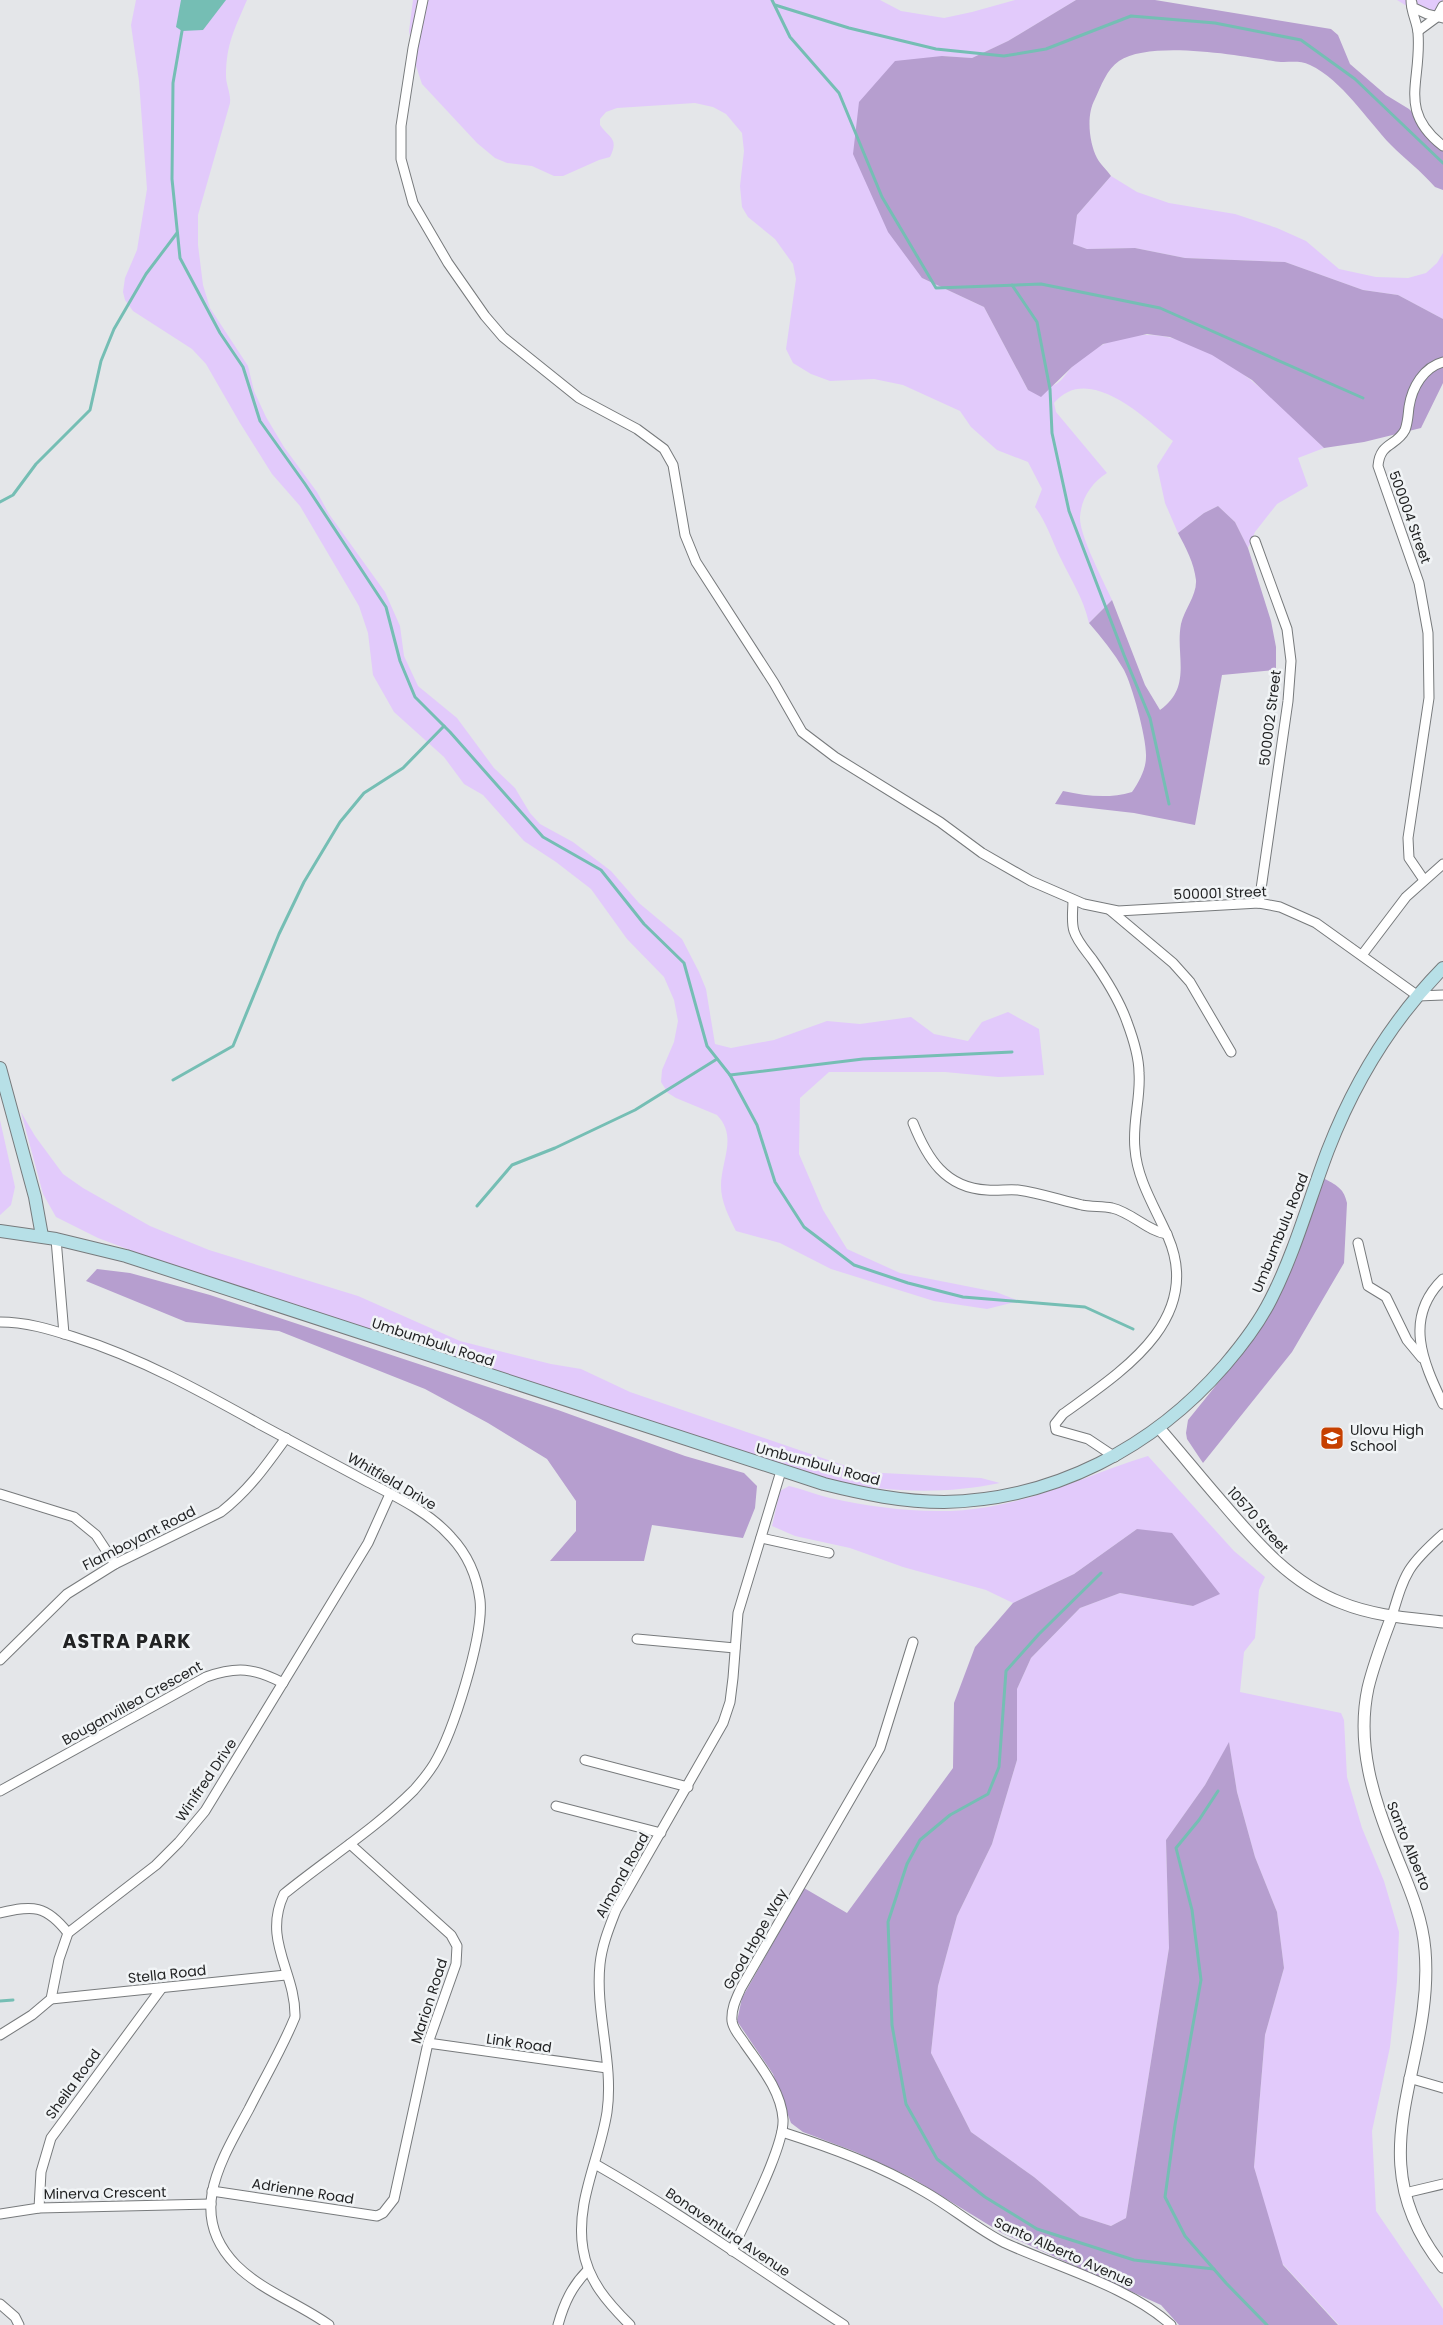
<svg xmlns="http://www.w3.org/2000/svg" width="1443" height="2325" font-family="Poppins,sans-serif">
  <style>
    .green { fill: #e2cafb }
    .forest { fill: #b69ecf }
    .water { fill: #75beb4 }
    .lines { fill: none; stroke-linecap: round; stroke-linejoin: round }
    .stream { stroke: #75beb4; stroke-width: 3 }
    .minor-casing { stroke: #777a7c; stroke-width: 11 }
    .tertiary-casing { stroke: #777a7c; stroke-width: 13 }
    .secondary-casing { stroke: #777a7c; stroke-width: 14 }
    .minor { stroke: #fff; stroke-width: 9 }
    .tertiary { stroke: #fff; stroke-width: 11 }
    .secondary { stroke: #b7e0e7; stroke-width: 12 }
    .labels { text-anchor: middle; dominant-baseline: central; stroke-width: 5; stroke-linejoin: round; paint-order: stroke }
    .street-label { font-size: 14px; fill: #222324; stroke: #f1f4f6 }
    .poi-label { font-size: 14px; fill: #222324; stroke: #f1f4f6; text-anchor: start }
    .district-label { font-size: 19px; font-weight: bold; letter-spacing: 1px; fill: #222324; stroke: #f1f4f6 }
  </style>
  <rect width="100%" height="100%" fill="#e4e6e9"/>
  <g class="green">
    <path d="M136,0H247C235,28 226,44 226,76C226,85 231,93 230,103L198,215V245L203,285L210,308L248,366L254,391L266,417L284,447L317,492L329,514L385,592L400,626L404,656L418,686L457,718L494,768L515,788L530,813L540,824L573,842L611,871L639,903L682,939L699,972L706,989L715,1044L731,1048L774,1040L827,1021L860,1024L911,1017L934,1034L968,1041L982,1022L1008,1012L1039,1029L1044,1075L998,1077L945,1072H829L800,1098L799,1154L823,1210L847,1249L900,1273L996,1292L1019,1301L987,1309L934,1301L831,1269L780,1243L736,1231C729,1217 721,1202 721,1186C721,1160 738,1137 717,1115L676,1098L668,1093L661,1082L662,1070L674,1042L678,1021L674,1000L664,977L627,939L591,889L556,862L524,841L483,795L464,784L444,757L394,712L373,675L368,633L359,606L300,506L272,474L240,423L206,364L192,349L133,311L125,300L123,292L125,278L137,250L147,189L139,81L131,25Z"/>
    <path d="M413,0H880L901,11L944,18L972,12L1015,0H1076L1008,41L972,58L942,56L922,278L984,307L1028,390C1036,388 1047,388 1054,385C1060,383 1066,374 1070,369C1078,361 1093,349 1104,344C1189,307 1269,394 1324,448L1298,458L1308,486L1277,504L1255,532L1248,548L1235,522L1218,506L1204,513L1178,533L1165,503L1157,466L1173,441C1145,418 1088,362 1054,403L1056,412L1107,473C1092,482 1081,499 1080,517C1079,535 1104,582 1112,600L1089,623C1083,597 1072,582 1061,559C1052,541 1047,523 1035,507L1042,489L1028,462L997,450L971,427L960,411L903,385L874,379L830,381L811,374L793,363L786,349L796,279L793,264L775,239L748,217L742,207L740,186L744,151L742,133L726,114L713,107L695,103L617,108L606,112L600,119V125C610,139 619,138 610,157L599,160L563,176H554L532,166L507,163L495,158L477,143L422,84L415,63L409,31Z"/>
    <path d="M1397,0H1443V19L1426,18Z"/>
    <path d="M1111,176L1137,192L1169,203L1235,214L1277,228L1306,241L1339,269L1376,277L1408,278L1426,273L1437,263L1443,253V319L1398,295L1363,290L1285,262L1185,258L1135,248L1087,249L1072,244L1077,215Z"/>
    <path d="M21,1112L35,1136L63,1174L83,1188L150,1226L209,1250L358,1296L460,1341L551,1364L581,1369L630,1392L863,1472L981,1478L1000,1483C942,1495 888,1492 831,1481L138,1253L98,1238L56,1217L43,1194Z"/>
    <path d="M0,1120L15,1187L11,1205L0,1215Z"/>
    <path d="M1148,1456L1234,1551L1265,1577L1259,1590L1255,1638L1244,1652L1240,1692L1341,1713L1344,1720L1347,1777L1362,1828L1384,1881L1399,1932L1397,1981L1390,2047L1372,2131L1376,2211L1443,2309V2325H1339L1281,2262L1254,2167L1265,2035L1284,1968L1277,1912L1255,1857L1237,1792L1229,1743L1205,1785L1166,1840L1169,1948L1126,2218L1111,2226L1080,2216L1034,2177L971,2132L931,2053L938,1986L957,1916L992,1844L1017,1760V1689L1031,1658L1080,1608L1120,1593L1193,1606L1137,1529L1074,1574L1013,1603L986,1590L903,1567L850,1548L795,1536L772,1526L780,1491L789,1486C803,1489 816,1495 830,1498C880,1509 937,1516 988,1507C1044,1498 1095,1472 1148,1456Z"/>
  </g>
  <g class="forest">
    <path d="M1076,0H1155L1331,29L1338,35L1350,64L1386,95L1409,109L1443,143V190L1435,187C1421,171 1405,159 1391,145C1367,120 1342,80 1310,65C1297,59 1286,64 1273,61C1237,55 1150,40 1119,61C1107,69 1101,86 1095,99C1086,115 1089,142 1097,158C1100,164 1107,170 1111,176L1077,215L1073,244L1087,249L1135,248L1185,258L1285,262L1363,290L1398,295L1443,319V383L1421,428L1364,442L1324,448L1252,380L1212,355L1170,337L1147,334L1103,344L1072,367L1041,397L1028,390L984,307L922,278L888,232L853,154L859,102L895,61L942,56L972,58L1008,41Z"/>
    <path d="M1218,506L1235,522L1248,548L1271,621L1276,647V670L1222,675L1195,825L1134,813L1055,804L1063,791C1087,796 1108,799 1132,792C1139,782 1146,769 1146,757C1147,739 1132,685 1124,670C1114,653 1102,638 1089,623L1112,600L1145,685L1160,710C1193,687 1175,655 1181,624C1184,610 1197,595 1196,580C1194,563 1186,548 1178,533L1204,513Z"/>
    <path d="M1325,1179C1338,1186 1344,1189 1347,1203L1344,1263L1292,1352L1203,1463L1187,1439L1186,1433L1188,1420L1239,1357L1320,1183Z"/>
    <path d="M97,1269L130,1273L210,1295L558,1410L685,1456L744,1473L757,1486L755,1508L743,1538L652,1525L644,1561H550L576,1531V1501L547,1459L488,1423L425,1389L279,1331L186,1322L86,1281Z"/>
    <path d="M1137,1529L1172,1533L1220,1594L1193,1606L1120,1593L1080,1608L1031,1658L1017,1689V1760L992,1844L957,1916L938,1986L931,2053L971,2132L1034,2177L1080,2216L1111,2226L1126,2218L1169,1948L1166,1840L1205,1785L1229,1742L1237,1792L1255,1857L1277,1912L1284,1968L1265,2035L1254,2167L1283,2265L1338,2325H1179L1161,2305L1002,2233L912,2178L856,2152L803,2132L791,2123L773,2074L737,2021L742,1998L804,1888L847,1913L953,1768L954,1703L975,1647L1013,1603L1074,1574Z"/>
  </g>
  <path class="water" d="M181,0H226L203,30L182,31L176,27Z"/>
  <g class="lines">
    <g class="stream">
      <path d="M772,0L790,37L839,93L882,197L936,288L1041,284L1160,308L1363,398"/>
      <path d="M775,5L849,28L936,49L1004,56L1046,49L1131,16L1215,23L1301,40L1355,79L1443,163"/>
      <path d="M182,31L173,83L172,179L180,258L220,333L243,367L260,421L305,484L386,607L400,661L415,697L450,732L543,837L601,870L644,924L684,963L707,1046L730,1075L757,1125L775,1182L804,1227L854,1265L908,1283L963,1297L1085,1307L1133,1329"/>
      <path d="M1012,285L1037,322L1050,389L1052,433L1069,511L1124,655L1150,718L1169,804"/>
      <path d="M0,502L13,495L36,464L90,410L101,361L114,329L146,274L177,233"/>
      <path d="M730,1075L863,1059L1012,1052"/>
      <path d="M173,1080L233,1046L279,934L304,882L340,822L364,793L403,768L444,726"/>
      <path d="M477,1206L512,1165L555,1148L635,1110L717,1059"/>
      <path d="M1101,1573L1039,1634L1006,1671L999,1767L988,1794L950,1815L920,1840L907,1864L888,1922L892,2025L906,2104L937,2159L985,2197L1037,2229L1134,2260L1214,2269"/>
      <path d="M1218,1791L1199,1820L1176,1848L1192,1910L1201,1980L1175,2125L1165,2197L1185,2236L1226,2283L1267,2325"/>
      <path d="M0,2001L13,2000"/>
    </g>
    <g class="minor-casing">
      <g id="minor">
        <path d="M423,0L413,48L401,126V159L413,203L448,263L485,316L503,337L579,398L637,429L664,449L673,465L685,535L696,562L774,683L802,732L835,757L940,822L982,853L1031,881L1084,904L1118,911L1259,903L1280,907L1316,923L1418,996L1443,995"/>
        <path d="M1411,0C1411,13 1417,21 1418,33C1422,82 1397,110 1443,146"/>
        <path d="M1412,3V7L1427,14L1443,18"/>
        <path d="M1418,31L1437,17L1443,6"/>
        <path d="M1255,541L1287,629L1291,661L1288,701L1259,903"/>
        <path d="M1424,880L1409,858L1408,838L1429,698L1428,633L1419,583L1378,466C1380,442 1396,447 1405,430C1408,422 1408,415 1409,407C1412,387 1424,367 1443,362"/>
        <path d="M1073,900C1073,910 1071,922 1074,931C1077,941 1086,951 1092,959C1106,979 1119,999 1127,1022C1133,1038 1139,1056 1139,1073C1141,1098 1132,1123 1135,1149C1137,1180 1156,1209 1168,1237C1204,1320 1121,1372 1063,1414L1055,1424L1056,1430L1088,1439L1115,1457"/>
        <path d="M1110,910L1173,963L1190,982L1231,1052"/>
        <path d="M1362,955L1406,897L1443,864"/>
        <path d="M913,1123C927,1158 945,1188 987,1190C998,1191 1008,1189 1018,1190C1040,1193 1060,1200 1082,1205C1092,1207 1102,1206 1112,1208C1133,1213 1147,1231 1167,1234"/>
        <path d="M56,1239L64,1334"/>
        <path d="M1358,1243L1368,1286L1386,1297L1407,1340L1422,1358"/>
        <path d="M1443,1279C1403,1318 1423,1362 1443,1404"/>
        <path d="M0,1322C26,1322 49,1329 74,1337C141,1358 202,1392 263,1426C296,1444 330,1462 364,1480C393,1495 428,1511 451,1537C467,1554 477,1577 480,1600C484,1635 453,1733 434,1764C429,1772 421,1782 414,1790C375,1829 327,1859 284,1894C262,1941 296,1972 295,2017C282,2049 264,2079 249,2109C221,2161 186,2214 236,2265C262,2291 300,2304 329,2325"/>
        <path d="M0,1494L74,1517L96,1535L115,1564"/>
        <path d="M761,1538L829,1553"/>
        <path d="M1392,1616C1405,1572 1408,1565 1443,1534"/>
        <path d="M637,1639L735,1648"/>
        <path d="M0,1660L67,1594L115,1564L221,1512C249,1490 265,1467 286,1438"/>
        <path d="M585,1760L688,1787"/>
        <path d="M0,1791L206,1677C237,1666 254,1668 283,1683"/>
        <path d="M556,1806L661,1833"/>
        <path d="M0,1913C33,1905 46,1905 68,1933"/>
        <path d="M51,1999L286,1975"/>
        <path d="M0,2035L32,2015L51,1999L59,1959L68,1933L156,1865L179,1842L205,1811L368,1543L390,1494"/>
        <path d="M428,2043L607,2068"/>
        <path d="M1409,2078L1443,2088"/>
        <path d="M782,2132C832,2148 879,2165 925,2192C953,2208 977,2229 1005,2243C1057,2267 1130,2287 1171,2325"/>
        <path d="M595,2164C681,2213 761,2271 844,2325"/>
        <path d="M212,2191L377,2216L383,2213L394,2199L428,2043L456,1964L457,1946L451,1935L350,1844"/>
        <path d="M1405,2193L1443,2184"/>
        <path d="M39,2208L41,2172L51,2138L161,1989"/>
        <path d="M0,2214L39,2208L211,2204"/>
        <path d="M732,2251C744,2223 785,2146 783,2119C781,2091 761,2067 745,2044C741,2037 733,2030 732,2021C731,2009 736,1999 741,1988L880,1748L913,1642"/>
        <path d="M0,2304L15,2317L19,2325"/>
        <path d="M558,2325C564,2303 572,2286 588,2270"/>
        <path d="M630,2325C608,2303 588,2281 583,2249C575,2202 600,2158 607,2112C614,2063 595,2013 600,1964C602,1945 609,1928 616,1910L723,1723L730,1702L733,1678L738,1613L781,1471"/>
      </g>
    </g>
    <g class="tertiary-casing">
      <g id="tertiary">
        <path d="M1159,1428C1180,1452 1200,1477 1221,1501C1256,1542 1290,1583 1342,1603C1374,1616 1409,1618 1443,1622"/>
        <path d="M1392,1616C1383,1640 1374,1663 1368,1688C1356,1744 1373,1798 1394,1850C1407,1883 1422,1914 1425,1950C1435,2068 1353,2155 1443,2267"/>
      </g>
    </g>
    <g class="secondary-casing">
      <g id="secondary">
        <path d="M0,1068L35,1197L42,1236"/>
        <path d="M0,1231L56,1239L126,1256L824,1484C864,1494 903,1502 944,1502C1054,1500 1154,1447 1225,1365C1243,1344 1259,1323 1271,1299C1295,1252 1309,1200 1328,1150C1354,1083 1393,1019 1443,968"/>
      </g>
    </g>
    <use href="#minor" class="minor"/>
    <use href="#tertiary" class="tertiary"/>
    <use href="#secondary" class="secondary"/>
  </g>
  <defs>
    <g id="school-square" transform="scale(1.25)"><rect x="-9" y="-9" width="18" height="18" rx="4" fill="#c64000" stroke="#f1f4f6"/><path d="M0-5L7-2L0 1L-7-2ZM-4 1L0 2.5L4 1V4Q0 6-4 4Z" fill="#fff"/></g>
  </defs>
  <g fill-rule="evenodd">
    <use href="#school-square" x="1332" y="1438"/>
  </g>
  <g class="labels">
    <g class="street-label">
      <text transform="translate(1410 517) rotate(70)">500004 Street</text>
      <text transform="translate(1270 718) rotate(-83)">500002 Street</text>
      <text transform="translate(1220 893) rotate(-2)">500001 Street</text>
      <text transform="translate(1280 1233) rotate(-68)">Umbumbulu Road</text>
      <text transform="translate(433 1342) rotate(18)">Umbumbulu Road</text>
      <text transform="translate(818 1464) rotate(15)">Umbumbulu Road</text>
      <text transform="translate(392 1481) rotate(30)">Whitfield Drive</text>
      <text transform="translate(1258 1520) rotate(48)">10570 Street</text>
      <text transform="translate(139 1538) rotate(-27)">Flamboyant Road</text>
      <text transform="translate(132 1703) rotate(-29)">Bouganvillea Crescent</text>
      <text transform="translate(206 1780) rotate(-56)">Winifred Drive</text>
      <text transform="translate(1409 1846) rotate(68)">Santo Alberto</text>
      <text transform="translate(622 1875) rotate(-61)">Almond Road</text>
      <text transform="translate(755 1939) rotate(-60)">Good Hope Way</text>
      <text transform="translate(167 1974) rotate(-6)">Stella Road</text>
      <text transform="translate(429 2001) rotate(-72)">Marion Road</text>
      <text transform="translate(519 2043) rotate(8)">Link Road</text>
      <text transform="translate(73 2084) rotate(-54)">Sheila Road</text>
      <text transform="translate(303 2191) rotate(9)">Adrienne Road</text>
      <text transform="translate(105 2193) rotate(-1)">Minerva Crescent</text>
      <text transform="translate(728 2232) rotate(34)">Bonaventura Avenue</text>
      <text transform="translate(1064 2252) rotate(24)">Santo Alberto Avenue</text>
    </g>
    <g class="poi-label">
      <text x="1350" y="1430">Ulovu High<tspan x="1350" dy="16">School</tspan></text>
    </g>
    <g class="district-label">
      <text x="127" y="1641">ASTRA PARK</text>
    </g>
  </g>
</svg>
